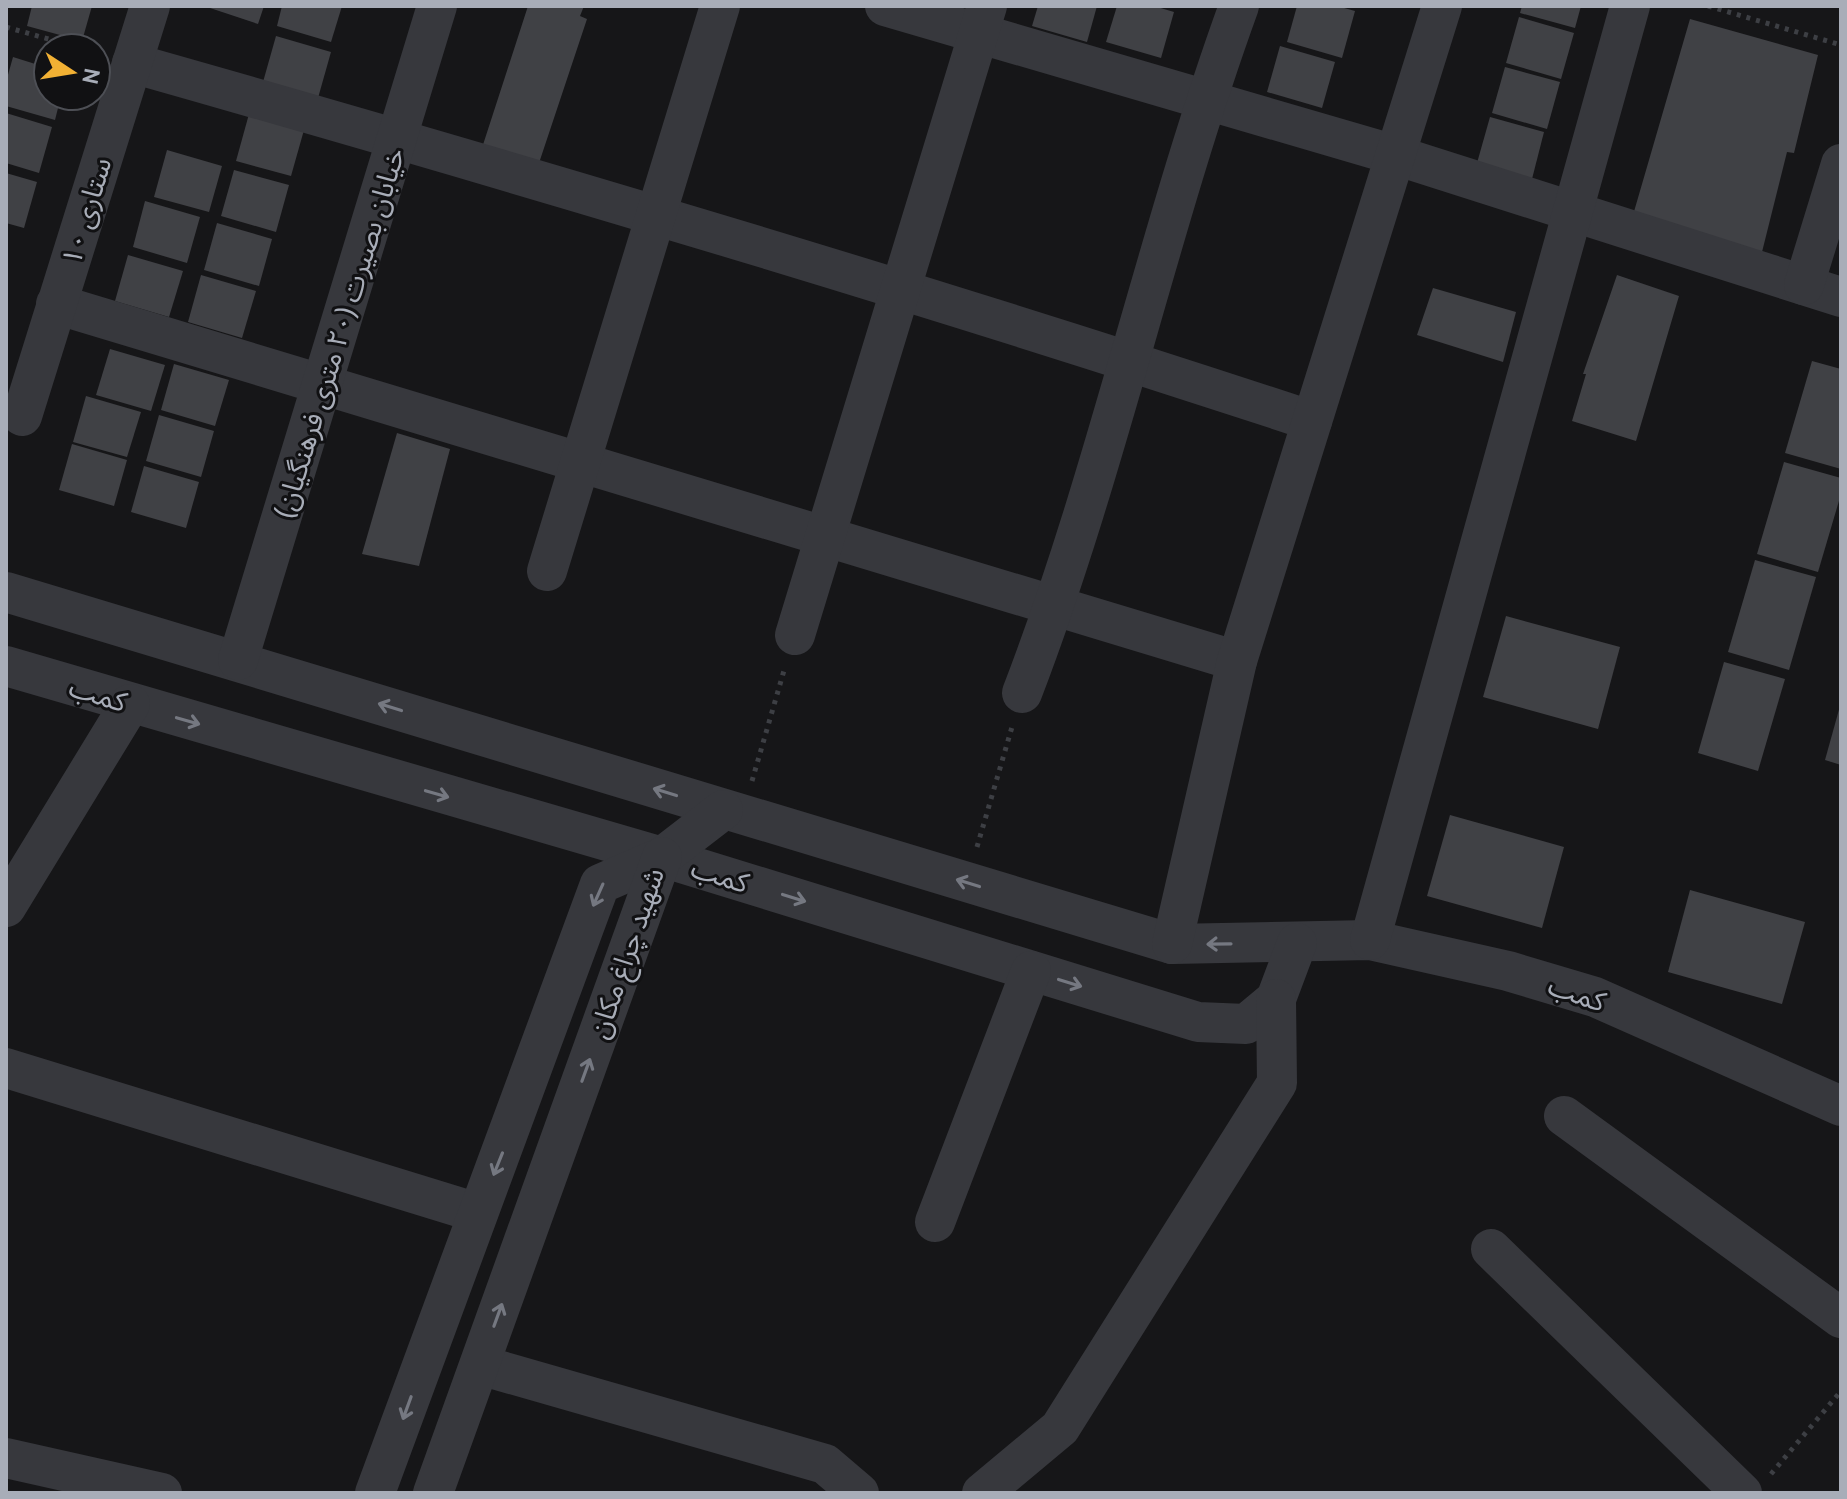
<svg xmlns="http://www.w3.org/2000/svg" width="1847" height="1499" font-family="Cabin,'Noto Sans Arabic',sans-serif">
  <style>
    .building { fill: #404145 }
    .lines { fill: none; stroke-linecap: round; stroke-linejoin: round }
    .path { stroke: #3d3f44; stroke-width: 5; stroke-dasharray: 4 6; stroke-linecap: butt }
    .minor { stroke: #37383d; stroke-width: 40 }
    .oneway { stroke: #757881 }
    .labels { text-anchor: middle; dominant-baseline: central; stroke-width: 6; stroke-linejoin: round; paint-order: stroke }
    .street-label { font-size: 28px; fill: #a8adb8; stroke: #111113 }
  </style>
  <rect width="100%" height="100%" fill="#161618"/>
  <g class="building">
    <path d="M32,6H92L82,41L27,26Z"/>
    <path d="M204,6H264L258,24Z"/>
    <path d="M282,6H342L331,42L277,26Z"/>
    <path d="M528,6H584L580,16L587,19L537,169L480,154Z"/>
    <path d="M1038,6H1097L1087,42L1032,26Z"/>
    <path d="M1117,6H1154L1174,12L1161,58L1106,42Z"/>
    <path d="M1297,6H1337L1355,11L1342,58L1287,42Z"/>
    <path d="M1522,6H1581L1575,28L1520,13Z"/>
    <path d="M1519,17L1574,33L1561,79L1506,63Z"/>
    <path d="M1690,19L1818,55L1794,153L1787,152L1762,252L1633,215Z"/>
    <path d="M276,36L331,52L318,98L263,82Z"/>
    <path d="M1280,46L1335,62L1322,108L1267,92Z"/>
    <path d="M13,57L48,68V96H61L55,120L6,106V82Z"/>
    <path d="M1505,67L1560,82L1547,129L1492,113Z"/>
    <path d="M6,113L52,127L39,173L6,163Z"/>
    <path d="M249,114L304,130L291,176L236,161Z"/>
    <path d="M1490,117L1544,132L1532,179L1477,163Z"/>
    <path d="M167,150L222,166L209,212L154,197Z"/>
    <path d="M234,170L289,185L276,232L221,216Z"/>
    <path d="M6,173L37,182L24,228L6,223Z"/>
    <path d="M145,201L200,217L187,263L133,247Z"/>
    <path d="M217,223L272,239L259,286L204,270Z"/>
    <path d="M128,255L183,271L169,317L115,301Z"/>
    <path d="M201,275L256,291L242,338L188,322Z"/>
    <path d="M1617,275L1679,296L1636,441L1572,421L1586,374H1583Z"/>
    <path d="M1433,288L1516,312L1503,362L1417,335Z"/>
    <path d="M110,349L165,365L151,411L96,395Z"/>
    <path d="M1812,361L1841,369V469L1785,453Z"/>
    <path d="M174,364L229,380L215,426L161,410Z"/>
    <path d="M86,396L141,412L127,457L73,442Z"/>
    <path d="M159,415L214,431L201,477L146,461Z"/>
    <path d="M397,433L450,449L419,566L362,554Z"/>
    <path d="M72,444L127,460L114,506L59,490Z"/>
    <path d="M1784,462L1841,478V494L1818,572L1757,554Z"/>
    <path d="M144,466L199,482L186,528L131,512Z"/>
    <path d="M1755,560L1816,577L1789,670L1728,652Z"/>
    <path d="M1506,616L1620,647L1598,729L1483,697Z"/>
    <path d="M1724,662L1785,679L1758,771L1698,753Z"/>
    <path d="M1840,706L1841,707V765L1825,760Z"/>
    <path d="M1450,815L1564,847L1542,928L1427,896Z"/>
    <path d="M1690,890L1805,922L1782,1004L1668,972Z"/>
  </g>
  <g class="lines">
    <g class="path">
      <path d="M1708,6L1841,45"/>
      <path d="M6,27L80,48"/>
      <path d="M752,781L785,667"/>
      <path d="M977,847L1012,727"/>
      <path d="M1771,1474L1841,1391"/>
    </g>
    <g class="minor">
      <path d="M885,6L1395,155L1841,297"/>
      <path d="M132,63C527,175 922,292 1312,421"/>
      <path d="M1804,285L1841,164"/>
      <path d="M56,304L1237,661"/>
      <path d="M22,416L150,6"/>
      <path d="M547,571L720,6"/>
      <path d="M6,592L1172,944L1370,940L1508,971L1595,997L1841,1106"/>
      <path d="M795,635L987,6"/>
      <path d="M238,660L437,6"/>
      <path d="M6,666L662,857L1198,1022L1246,1024L1276,999L1297,943"/>
      <path d="M1022,693C1108,469 1157,232 1239,6"/>
      <path d="M6,907L130,704"/>
      <path d="M1370,940L1630,6"/>
      <path d="M1172,944L1237,661L1442,6"/>
      <path d="M6,1068L478,1213"/>
      <path d="M1564,1116L1841,1318"/>
      <path d="M935,1222L1031,971"/>
      <path d="M1491,1249L1742,1493"/>
      <path d="M480,1365L825,1464L859,1493"/>
      <path d="M6,1458L162,1493"/>
      <path d="M375,1493L600,884L662,857L723,810"/>
      <path d="M433,1493L662,857"/>
      <path d="M982,1493L1060,1428L1277,1083L1276,999"/>
    </g>
  </g>
  <defs><path id="oneway-shaft" d="M-6 0H5M1.5-3L5.5 0L1.5 3" fill="none" stroke-width="1.6" stroke-linecap="round" stroke-linejoin="round" transform="scale(2)"/></defs>
  <g class="oneway">
    <use href="#oneway-shaft" transform="translate(390 707) rotate(-163)"/>
    <use href="#oneway-shaft" transform="translate(188 721) rotate(16)"/>
    <use href="#oneway-shaft" transform="translate(665 792) rotate(-163)"/>
    <use href="#oneway-shaft" transform="translate(437 794) rotate(16)"/>
    <use href="#oneway-shaft" transform="translate(968 883) rotate(-163)"/>
    <use href="#oneway-shaft" transform="translate(598 895) rotate(114)"/>
    <use href="#oneway-shaft" transform="translate(794 898) rotate(17)"/>
    <use href="#oneway-shaft" transform="translate(1219 944) rotate(179)"/>
    <use href="#oneway-shaft" transform="translate(1070 983) rotate(17)"/>
    <use href="#oneway-shaft" transform="translate(586 1070) rotate(-70)"/>
    <use href="#oneway-shaft" transform="translate(498 1164) rotate(112)"/>
    <use href="#oneway-shaft" transform="translate(498 1315) rotate(-70)"/>
    <use href="#oneway-shaft" transform="translate(407 1408) rotate(110)"/>
  </g>
  <g class="labels">
    <g class="street-label">
      <text transform="translate(86 211) rotate(-73)">ستاری ۱۰</text>
      <text transform="translate(339 333) rotate(-73)">خیابان بصیرت (۲۰ متری فرهنگیان)</text>
      <text transform="translate(98 694) rotate(17)">کمب</text>
      <text transform="translate(720 875) rotate(17)">کمب</text>
      <text transform="translate(626 953) rotate(-71)">شهید چراغ مکان</text>
      <text transform="translate(1577 993) rotate(19)">کمب</text>
    </g>
  </g>
  <rect width="1847" height="1499" fill="none" stroke="#a8adb8" stroke-width="16"/>
  <g transform="translate(72 72) rotate(102)"><circle r="38" fill="#111113" stroke="#4d4f55" stroke-width="2"/>
  <path d="M0-6L14 30L0 20L-14 30Z" fill="#f2b134"/>
  <text y="-12" font-size="22" font-weight="bold" text-anchor="middle" fill="#a8adb8">N</text>
  </g>
</svg>
